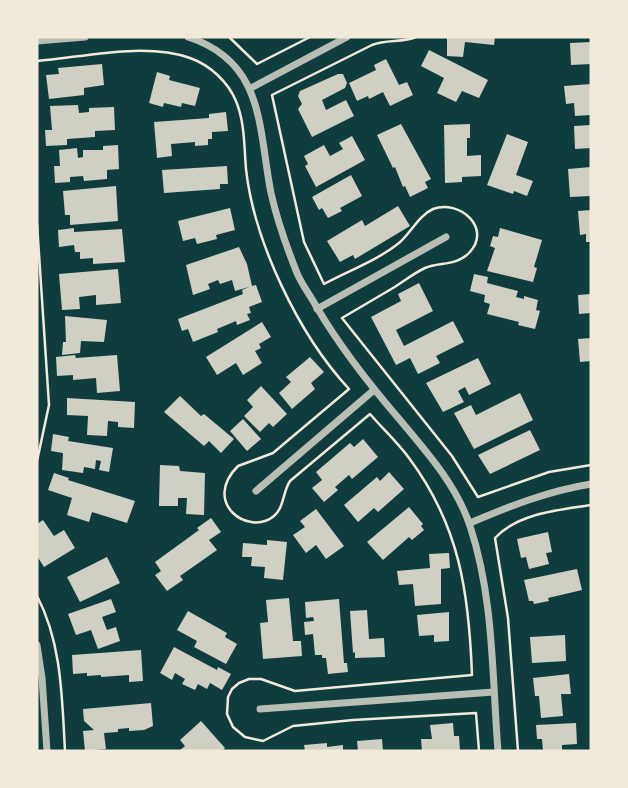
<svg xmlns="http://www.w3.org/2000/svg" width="628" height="788" font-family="'Fira Sans',sans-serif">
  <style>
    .building { fill: #cfcfc3 }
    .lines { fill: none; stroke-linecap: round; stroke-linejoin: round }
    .path { stroke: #f1e9da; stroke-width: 2.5 }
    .minor { stroke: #b8beb3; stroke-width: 7 }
  </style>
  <rect width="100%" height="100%" fill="#0f3d3e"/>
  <g class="building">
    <path d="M447,37H495L494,45L465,42L463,57L447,56Z"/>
    <path d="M591,42V64L571,65L570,43Z"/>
    <path d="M429,50L488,80L479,98L462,91L456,102L437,93L444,78L421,66Z"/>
    <path d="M386,59L399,85L407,82L413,95L390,106L383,92L369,99L368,96L357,101L349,83L376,70L374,65Z"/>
    <path d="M102,64L104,85L84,88V95L49,99L46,75L59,74L58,68Z"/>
    <path d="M157,72L170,76L169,80L200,88L195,106L182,103L181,107L164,103L163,107L149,103Z"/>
    <path d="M338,74H343L347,83L345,88L322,100L326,110L346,100L354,116L312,137L298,109L302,104L298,96L300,91Z"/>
    <path d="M591,84V115L575,116L574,103L566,104L564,86Z"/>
    <path d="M78,105L79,113L89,112V108L114,107L115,130L95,131V137L67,139V145L46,146L45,130H52L50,106Z"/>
    <path d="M226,112L228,131L212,132V139H208V145L195,146V142L171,144L172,156L157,158L154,122L209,118V114Z"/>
    <path d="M401,124L431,179L425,182L428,188L410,197L405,186L403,187L395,167L393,168L377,135Z"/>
    <path d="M470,124V138H467V156L481,155V176L462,177V182L445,183L444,125Z"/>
    <path d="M591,125V148L575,149L574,126Z"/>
    <path d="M507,134L528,142L516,175L533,181L527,196L514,191L513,194L487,185Z"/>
    <path d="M352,136L365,160L316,187L305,166L308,164L304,156L324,145L330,156L343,149L339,143Z"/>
    <path d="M118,145L119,169L107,170V179L84,181L83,176L70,177V182L55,183L54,166H60L59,150L77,148L78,158L83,157V150H103V146Z"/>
    <path d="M227,166L228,184H220V189L164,193L162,170Z"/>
    <path d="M591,167V196L570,197L568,169Z"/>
    <path d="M351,175L362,196L340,208L342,211L328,218L322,208L319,210L312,197Z"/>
    <path d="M116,186L118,221L70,225V215H65L63,191Z"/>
    <path d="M398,206L410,226L355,259L353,255L340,262L327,241L362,220L365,226Z"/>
    <path d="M230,208L235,230L216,235L217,239L197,244L195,238L183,241L178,221Z"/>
    <path d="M591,210V242H586V234L580,235L578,211Z"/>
    <path d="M74,228V232L122,229L125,262L93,264V258L80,259V252H75L74,245L59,247L58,230Z"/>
    <path d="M500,228L542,240L534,267L537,268L533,282L487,271L495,248L490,246L493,236L498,237Z"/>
    <path d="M239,247L247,264L252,286L256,285L262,302L249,307L251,313L247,314L250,320L237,325L236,321L217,329L218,332L193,342L188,329L182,331L178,319L243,294L242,290L249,287L235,291L232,280L220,284L218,280L208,284L210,289L193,295L186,265Z"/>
    <path d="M118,269L121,303L96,305V295L79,297L80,309L62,310L59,274Z"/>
    <path d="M474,274L488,277L487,283L518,291L516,297L524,299V296L538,300L536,310L540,311L535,329L518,325L519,322L487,314L490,304L484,302L485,295L470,291Z"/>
    <path d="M419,283L433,311L396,330L404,346L453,321L464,342L436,356L440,363L418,374L410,358L396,365L371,317L401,301L398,294Z"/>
    <path d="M591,294V313L579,314L578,295Z"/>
    <path d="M65,316L107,320L104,342L81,341L80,353L62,355L63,342H66Z"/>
    <path d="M262,322L271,337L259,344L261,348L255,351L262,363L243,375L236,363L217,375L206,357Z"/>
    <path d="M591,338V361L580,362L578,339Z"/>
    <path d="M75,355L76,358L117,355L120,391L97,393L96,378L73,380V375L57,376L56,357Z"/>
    <path d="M310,357L324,372L311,383L315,389L292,409L279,393L291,382L286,377Z"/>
    <path d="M478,358L491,384L469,395L465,387L458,391L464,402L443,412L426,383Z"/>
    <path d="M261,386L287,414L273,427L269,423L260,432L244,416L253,407L247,400Z"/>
    <path d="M520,393L533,420L474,449L454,413L471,405L476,415Z"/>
    <path d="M180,396L201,416L204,414L234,439L221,453L209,441L204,446L164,412Z"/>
    <path d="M67,398L135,402L134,428L118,427V422L108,421L107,436L87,435L88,416L67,415Z"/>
    <path d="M243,419L261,439L247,451L230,431Z"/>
    <path d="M530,430L540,450L490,474L478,455Z"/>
    <path d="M53,434L69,437L68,441L113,448L109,472L99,470L101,461L96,460L95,469L84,467L83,473L62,470L63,453L51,451Z"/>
    <path d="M363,439L378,457L352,479L349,475L335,487L338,490L324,502L312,488L322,480L316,472L350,443L354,447Z"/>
    <path d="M160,465L179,466L180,471L205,473L204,515L186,514L187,498H178V506H159Z"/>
    <path d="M389,472L404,489L378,512L374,508L358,522L344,505L377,477L380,481Z"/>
    <path d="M54,473L69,478L68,480L135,501L127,523L92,512L89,522L67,515L72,498L48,490Z"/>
    <path d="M409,507L423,524L421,526L424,530L412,540L409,537L383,560L367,542Z"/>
    <path d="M316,509L344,546L326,559L316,545L306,553L293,535L305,527L300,521Z"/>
    <path d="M211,518L221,532L209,540L217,550L180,576L183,580L167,591L155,575L161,571L155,562L199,530L197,528Z"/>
    <path d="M43,520L54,536L64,530L75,548L44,567L37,556V524Z"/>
    <path d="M548,532L552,552L546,553L549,564L529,569L526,557L521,558L517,539Z"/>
    <path d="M267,540L287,542L283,580L264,578L265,567L251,566L252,557H242L243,543L267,545Z"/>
    <path d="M449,553L450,568L441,569V604L415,606L413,584L399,585L397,571L430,568L429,554Z"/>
    <path d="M107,557L120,583L80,602L67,577Z"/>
    <path d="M577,569L582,590L548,598L549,601L534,604L533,601H529L524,580Z"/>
    <path d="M289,598L293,641H301L302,656L263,659L260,623L268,622L266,600Z"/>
    <path d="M111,599L116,612L102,617L107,630L116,627L120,641L98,649L91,630L76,635L68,614Z"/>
    <path d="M339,599L344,663H347L348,672L328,674L326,658H322V655H315L313,634L305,635L304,622L314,621L313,617L306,618L305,602Z"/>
    <path d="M367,610L369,639L384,638L385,657L355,658V652L353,653L350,611Z"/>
    <path d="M188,611L227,633L225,637L237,644L226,664L194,647L197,641L177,630Z"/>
    <path d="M449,612V641L434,642V635L419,636L417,615Z"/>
    <path d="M565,635L566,661L532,663L530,637Z"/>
    <path d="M174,647L217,670L218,667L231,674L222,690L210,683L207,689L198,684L195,690L182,684L185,679L175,673L172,680L160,673Z"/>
    <path d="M141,650L143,681L129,682V675L101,677V675L87,676V673L73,674L72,655Z"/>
    <path d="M569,674L571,694H561L563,716L541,718L539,696H535L533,678Z"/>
    <path d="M151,703L153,726L144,730L129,731V728L118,729V732L104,733L106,749L85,751L83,731L94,730L84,721L83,709Z"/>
    <path d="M201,721L225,748L222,751H179L185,746L180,740Z"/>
    <path d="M453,723L454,736H459L460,751H422L421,739H432L430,725Z"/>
    <path d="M576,723L577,744L562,745V751H543L542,739H537L536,725Z"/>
    <path d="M382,739L383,751H358L357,741Z"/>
    <path d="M327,743V747L343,745V751H305L304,745Z"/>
  </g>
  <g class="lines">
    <g class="path">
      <path d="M229,37L257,64L310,37"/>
      <path d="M416,37C402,43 387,39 372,45L272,95L304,242L324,284C348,271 378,260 399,243C411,233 418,216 433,209C459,199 493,228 469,253C456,266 440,262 425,268C414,273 403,282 393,288C376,298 359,308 342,318L452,456L478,497L549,472L591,465"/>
      <path d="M37,61C84,57 145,42 190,58C210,65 228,82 236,101C245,123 244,146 246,169C254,242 299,335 349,389L273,453L238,466C201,503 249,537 274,516C284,508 283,491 290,481L370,414C383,429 398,443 409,458C460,526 469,594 472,675L295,691L261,679H249L239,683L232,689L228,697L227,714L233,727L245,737L263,741L293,726L353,720L476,713L479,751"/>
      <path d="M37,224L49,405L37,461"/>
      <path d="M37,596C62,643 62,699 65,751"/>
      <path d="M518,751L508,618L495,538C518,513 559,510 591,505"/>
    </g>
    <g class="minor">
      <path d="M188,37C265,62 258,127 271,193C277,220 287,248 297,273C302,285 310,295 316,306C340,347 369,384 400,420C427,452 457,486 470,526C494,598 492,676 498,751"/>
      <path d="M37,41L85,37"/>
      <path d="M251,88L347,37"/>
      <path d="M317,309L446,237"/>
      <path d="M256,491L374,390"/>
      <path d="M470,523C510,506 548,491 591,484"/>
      <path d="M37,645L42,678L47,751"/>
      <path d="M260,709L494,692"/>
    </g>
  </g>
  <rect width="628" height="788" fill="none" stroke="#f1e9da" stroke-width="77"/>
</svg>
